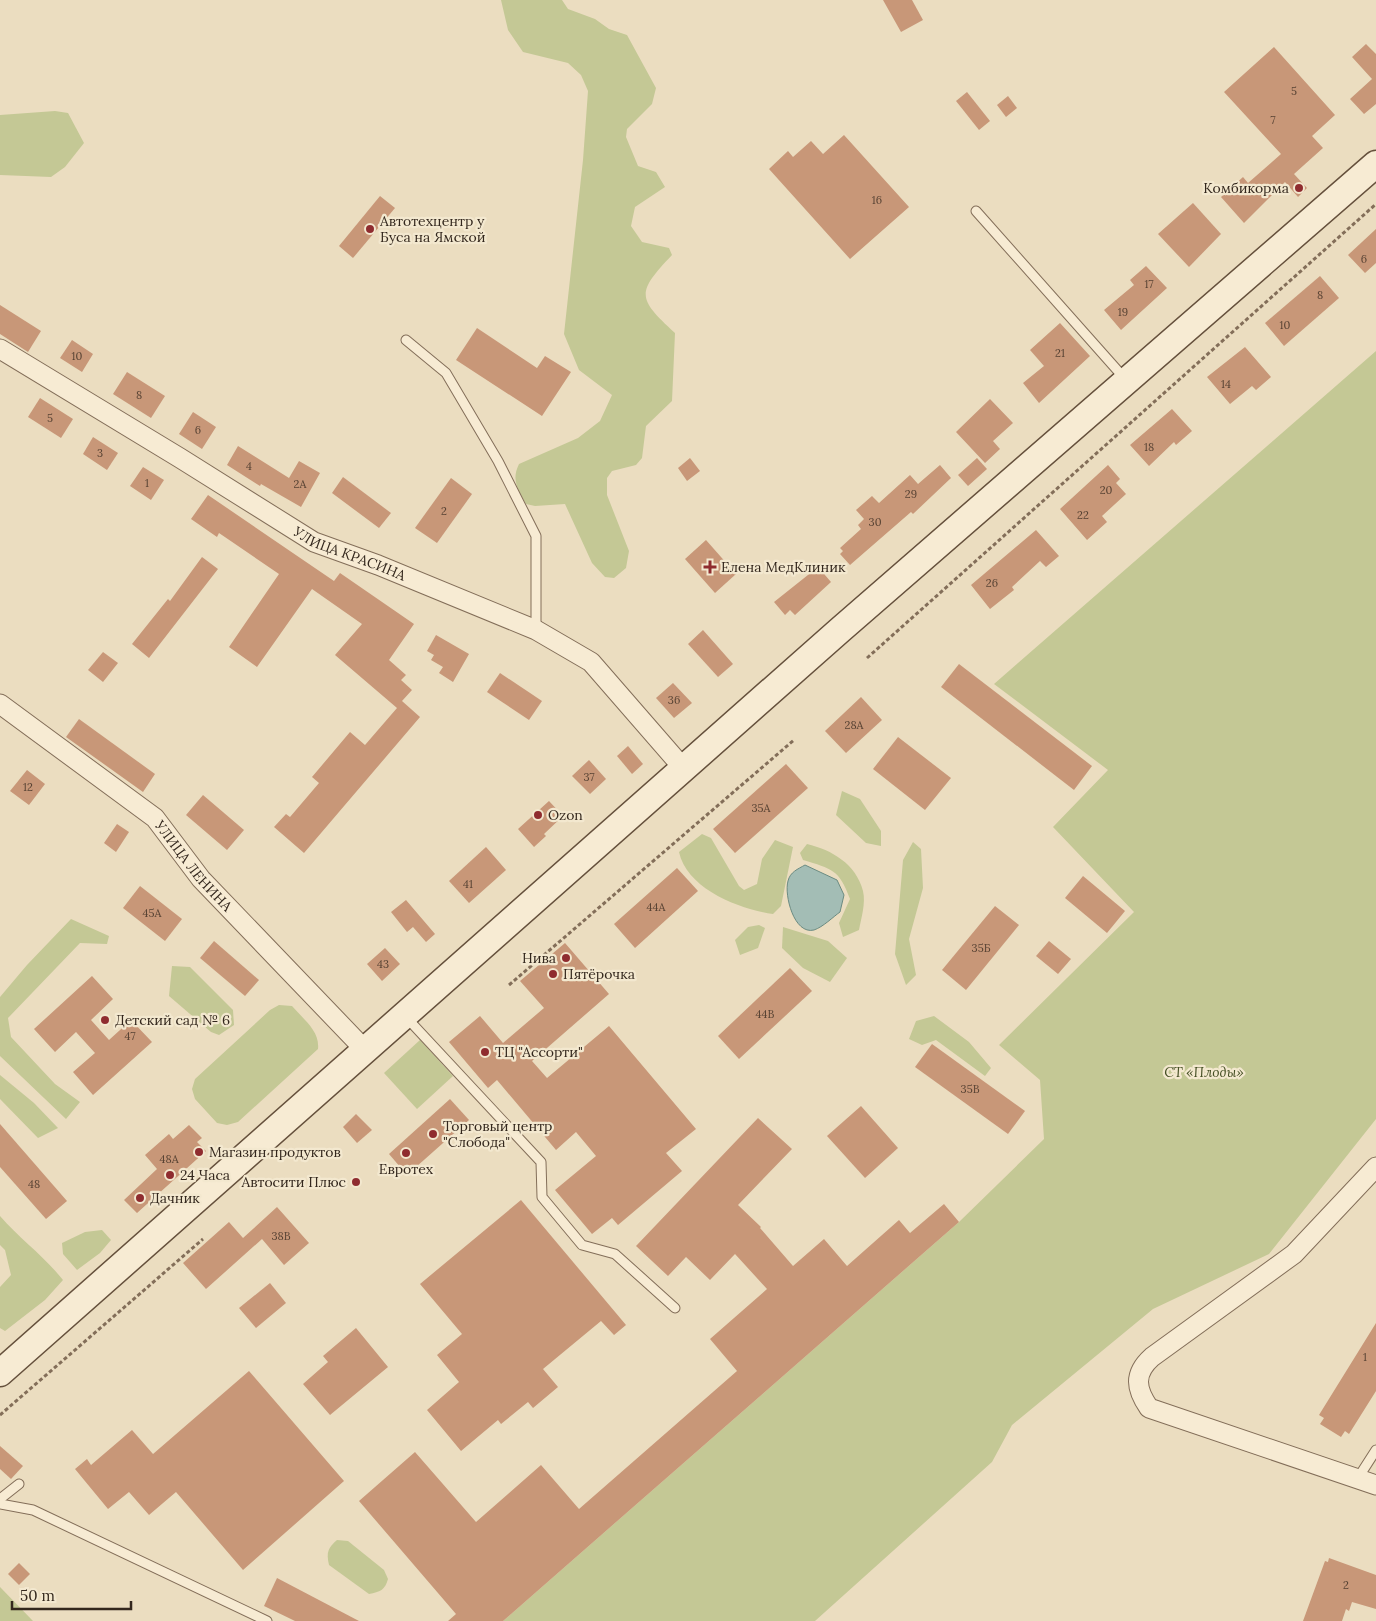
<svg xmlns="http://www.w3.org/2000/svg" width="1376" height="1621" font-family="Lora,serif">
  <style>
    .green { fill: #c4c895 }
    .water { fill: #a3bdb5; stroke: #6b8b82 }
    .building { fill: #c89778 }
    .lines { fill: none; stroke-linecap: round; stroke-linejoin: round }
    .lane-casing { stroke: #836e59; stroke-width: 11 }
    .street-casing { stroke: #836e59; stroke-width: 21 }
    .secondary-casing { stroke: #65503c; stroke-width: 29 }
    .path { stroke: #836e59; stroke-width: 3; stroke-dasharray: 4 2.5; stroke-linecap: butt }
    .lane { stroke: #f7ebd3; stroke-width: 9 }
    .street { stroke: #f7ebd3; stroke-width: 19 }
    .secondary { stroke: #f7ebd3; stroke-width: 26 }
    .poi-dot { fill: #8f2c2f; stroke: #f3e8cf; stroke-width: 2 }
    .labels { text-anchor: middle; dominant-baseline: central; stroke-width: 4.5; stroke-linejoin: round; paint-order: stroke }
    .number-label { font-size: 11px; fill: #584334 }
    .poi-label { font-size: 14px; fill: #33271d; stroke: #f3e8cf; text-anchor: start }
    .street-label { font-size: 14px; fill: #33271d; stroke: #f3e8cf }
    .park-label { font-size: 14px; font-style: italic; fill: #454f24; stroke: #f3e8cf }
  </style>
  <rect width="100%" height="100%" fill="#ebddc0"/>
  <g class="green">
    <path d="M501,0H562L568,9L595,19L609,29L627,35L656,88L652,104L627,129L626,137L638,166L656,172L665,187L635,207L631,226L642,242L669,248L672,255C636,293 637,298 675,333L672,401L646,426L642,458L636,465L612,471L607,478V495L629,551L626,568L614,578L605,577L592,563L565,504L535,506L526,504C518,490 511,480 519,464L578,438L600,421L612,395L579,370L564,334L583,160L588,91L581,75L568,63L523,52L508,30Z"/>
    <path d="M55,111L68,113L84,143L65,167L51,177L0,175V115Z"/>
    <path d="M1376,351V1119L1269,1254L1153,1309L1012,1425L992,1462L815,1621H503L959,1222L1044,1139L1040,1080L999,1045L1134,912L1053,827L1108,770L994,684Z"/>
    <path d="M842,791L860,799L881,831V846L866,843L836,815Z"/>
    <path d="M702,834L711,838L739,886L744,890L757,884L762,859L775,840L793,847L781,906L773,914C739,909 687,889 679,852Z"/>
    <path d="M913,842L921,849L923,888L909,939L916,975L906,985L895,954L903,860Z"/>
    <path d="M807,844C832,850 856,864 863,891C866,903 861,919 859,930L843,937L839,923L850,899C839,869 832,869 803,860L800,853Z"/>
    <path d="M71,919L109,936L107,944L80,943L8,1018L11,1037L55,1084L80,1102L66,1119L0,1056V997L27,965Z"/>
    <path d="M759,925L765,928L758,948L740,955L735,940L748,927Z"/>
    <path d="M783,927L828,941L847,958L830,982L803,968L782,948Z"/>
    <path d="M172,966L190,967L233,1010L234,1025L219,1035L211,1032L169,996Z"/>
    <path d="M279,1005L292,1006C304,1020 320,1031 318,1049L238,1122L227,1125L217,1123L195,1099L192,1089L195,1079L270,1010Z"/>
    <path d="M934,1016L969,1042L991,1068L985,1076L936,1040L922,1045L909,1039L916,1021Z"/>
    <path d="M420,1040L453,1076L417,1109L384,1073Z"/>
    <path d="M0,1075L34,1103L58,1128L38,1138L0,1099Z"/>
    <path d="M0,1216C20,1239 44,1256 63,1280L45,1300L5,1331L0,1328V1287L11,1275L5,1250L0,1245Z"/>
    <path d="M102,1230L111,1240L100,1253L77,1270L63,1254L62,1243L85,1232Z"/>
    <path d="M337,1540L348,1541L384,1570L388,1579C385,1590 380,1592 369,1594L329,1565C326,1552 328,1548 337,1540Z"/>
    <path d="M0,1587L33,1621H0Z"/>
  </g>
  <path class="water" d="M805,865L837,880L844,895L840,912C833,917 823,927 814,930C794,935 784,895 788,881C790,872 798,869 805,865Z"/>
  <g class="building">
    <path d="M883,0H912L923,20L901,32Z"/>
    <path d="M1366,44L1376,54V104L1364,114L1350,99L1372,79L1352,57Z"/>
    <path d="M1274,47L1335,115L1312,136L1323,148L1294,174L1307,188L1298,197L1285,182L1244,223L1221,197L1243,177L1248,183L1281,154L1224,92Z"/>
    <path d="M967,92L990,121L979,130L956,101Z"/>
    <path d="M1008,96L1017,108L1006,117L997,105Z"/>
    <path d="M844,135L909,207L850,259L769,169L788,151L793,157L811,141L823,154Z"/>
    <path d="M380,196L395,208L353,258L339,246Z"/>
    <path d="M1193,203L1221,234L1189,267L1158,234Z"/>
    <path d="M1376,229V263L1365,273L1348,255Z"/>
    <path d="M1146,266L1167,288L1121,330L1104,310L1134,285L1130,280Z"/>
    <path d="M1320,276L1339,298L1284,346L1265,323Z"/>
    <path d="M0,305L41,331L28,352L0,334Z"/>
    <path d="M1060,323L1090,356L1039,403L1023,383L1044,366L1030,350Z"/>
    <path d="M477,328L537,368L545,356L571,372L542,416L456,360Z"/>
    <path d="M72,340L93,354L82,372L60,358Z"/>
    <path d="M1245,347L1271,377L1256,390L1252,386L1230,404L1207,377Z"/>
    <path d="M127,372L165,396L151,418L113,394Z"/>
    <path d="M40,398L73,419L61,438L28,417Z"/>
    <path d="M990,399L1013,423L993,441L1000,449L985,463L956,432Z"/>
    <path d="M1172,409L1192,431L1176,445L1174,442L1149,466L1130,445Z"/>
    <path d="M193,412L216,427L202,449L179,434Z"/>
    <path d="M93,437L118,453L107,470L83,454Z"/>
    <path d="M238,446L289,478L299,461L320,473L301,507L261,484L260,486L227,465Z"/>
    <path d="M690,458L700,471L687,481L678,468Z"/>
    <path d="M977,458L987,469L968,486L958,475Z"/>
    <path d="M940,465L951,478L913,514L911,512L850,565L840,554L843,551L840,548L861,529L858,525L864,519L856,510L872,496L879,503L910,475L918,484Z"/>
    <path d="M1108,465L1120,479L1116,483L1126,494L1102,516L1107,522L1087,540L1060,509Z"/>
    <path d="M143,467L164,480L151,500L130,486Z"/>
    <path d="M343,477L391,513L379,528L332,493Z"/>
    <path d="M451,478L472,494L437,543L415,528Z"/>
    <path d="M208,495L334,581L340,573L414,624L389,660L406,675L401,680L412,690L402,701L420,717L304,853L274,827L286,814L290,817L319,783L312,777L350,732L365,745L397,708L335,655L362,624L312,589L257,667L229,647L279,574L219,533L217,537L191,519Z"/>
    <path d="M1036,530L1059,556L1046,567L1040,561L1012,587L1014,590L990,609L971,585Z"/>
    <path d="M706,540L736,574L715,593L685,559Z"/>
    <path d="M202,557L218,569L149,658L132,644L168,599L170,601Z"/>
    <path d="M818,567L831,582L795,615L790,610L785,615L774,602Z"/>
    <path d="M703,630L733,664L718,677L688,644Z"/>
    <path d="M436,635L469,654L453,682L439,673L443,667L431,660L434,655L427,651Z"/>
    <path d="M103,652L118,663L103,682L88,670Z"/>
    <path d="M959,664L1092,766L1074,790L941,687Z"/>
    <path d="M500,673L542,701L529,720L487,692Z"/>
    <path d="M673,683L692,703L674,718L656,698Z"/>
    <path d="M861,697L882,720L846,753L825,731Z"/>
    <path d="M79,719L155,774L143,792L66,737Z"/>
    <path d="M898,737L951,778L925,810L873,769Z"/>
    <path d="M628,746L643,764L632,774L617,756Z"/>
    <path d="M589,760L606,779L590,794L572,776Z"/>
    <path d="M786,764L808,788L735,853L713,829Z"/>
    <path d="M27,770L45,784L29,805L10,791Z"/>
    <path d="M203,795L244,830L227,850L186,815Z"/>
    <path d="M549,801L563,816L544,834L546,836L534,847L518,829Z"/>
    <path d="M117,824L129,832L116,852L104,843Z"/>
    <path d="M486,847L506,870L469,903L449,881Z"/>
    <path d="M677,868L698,891L635,948L614,924Z"/>
    <path d="M1083,876L1125,911L1107,933L1065,898Z"/>
    <path d="M140,886L182,919L165,941L123,908Z"/>
    <path d="M406,900L435,934L426,942L413,927L407,932L391,912Z"/>
    <path d="M995,906L1019,925L966,990L942,970Z"/>
    <path d="M214,941L259,980L245,996L200,958Z"/>
    <path d="M1049,941L1071,959L1058,974L1036,956Z"/>
    <path d="M565,943L609,994L532,1061L547,1078L609,1026L696,1129L666,1153L682,1171L618,1225L612,1218L592,1234L555,1190L596,1156L576,1132L556,1150L497,1080L488,1088L449,1042L480,1016L503,1043L544,1008L520,981Z"/>
    <path d="M385,948L400,964L382,981L367,964Z"/>
    <path d="M790,968L812,991L739,1059L718,1036Z"/>
    <path d="M92,976L113,999L91,1020L109,1040L131,1020L152,1042L93,1095L73,1072L95,1053L76,1032L55,1052L34,1029Z"/>
    <path d="M932,1044L1025,1111L1008,1134L915,1067Z"/>
    <path d="M450,1099L469,1120L407,1175L389,1154Z"/>
    <path d="M861,1106L898,1148L865,1178L827,1136Z"/>
    <path d="M356,1114L372,1130L357,1143L343,1127Z"/>
    <path d="M758,1118L792,1149L738,1205L761,1227L760,1228L793,1266L824,1239L847,1266L899,1220L910,1233L944,1204L959,1222L503,1621H448L456,1614L359,1501L415,1452L476,1522L541,1465L579,1509L737,1371L710,1339L767,1289L735,1254L710,1280L686,1257L668,1276L636,1246Z"/>
    <path d="M0,1124L67,1201L46,1219L0,1167Z"/>
    <path d="M189,1125L202,1138L197,1142L206,1151L137,1213L124,1200L157,1169L145,1155L169,1134L173,1139Z"/>
    <path d="M521,1200L626,1325L614,1335L601,1321L543,1369L558,1387L533,1408L528,1402L501,1424L498,1420L461,1451L427,1410L459,1382L437,1355L462,1334L420,1284Z"/>
    <path d="M277,1207L309,1243L284,1265L262,1239L206,1289L183,1263L229,1222L243,1238Z"/>
    <path d="M270,1283L286,1303L256,1328L239,1308Z"/>
    <path d="M1376,1323V1391L1349,1434L1345,1431L1341,1437L1320,1424L1324,1418L1319,1415Z"/>
    <path d="M356,1328L388,1367L330,1415L303,1384L328,1362L323,1356Z"/>
    <path d="M249,1371L344,1481L243,1570L176,1492L149,1515L129,1492L108,1509L75,1469L87,1459L91,1465L132,1430L153,1454Z"/>
    <path d="M0,1446L23,1466L11,1479L0,1469Z"/>
    <path d="M1329,1558L1376,1575V1609L1352,1602L1349,1611L1346,1609L1342,1621H1303L1325,1561L1328,1562Z"/>
    <path d="M19,1563L30,1574L19,1585L8,1574Z"/>
    <path d="M277,1578L359,1621H295L264,1606Z"/>
  </g>
  <g class="lines">
    <g class="lane-casing">
      <g id="lane">
        <path d="M976,211L1126,380"/>
        <path d="M406,340L446,373L498,461L536,536V630"/>
        <path d="M405,1016L541,1162L542,1197L582,1245L615,1254L675,1308"/>
        <path d="M1358,1478L1376,1450"/>
        <path d="M0,1499L19,1484"/>
        <path d="M0,1504L33,1510L267,1621"/>
      </g>
    </g>
    <g class="street-casing">
      <g id="street">
        <path id="s1" d="M0,349L180,458L314,542L378,565L536,630L591,662L684,769"/>
        <path id="s2" d="M0,704L155,818L201,879L366,1051"/>
        <path d="M1376,1167L1294,1254L1152,1357C1133,1374 1136,1389 1149,1408L1376,1485"/>
      </g>
    </g>
    <g class="secondary-casing">
      <path id="secondary" d="M0,1373L840,630L1376,164"/>
    </g>
    <g class="path">
      <path d="M867,658L1376,204"/>
      <path d="M509,985L794,740"/>
      <path d="M0,1415L203,1239"/>
    </g>
    <use href="#lane" class="lane"/>
    <use href="#street" class="street"/>
    <use href="#secondary" class="secondary"/>
  </g>
  <g class="poi-dot">
    <circle cx="1299" cy="188" r="5"/>
    <circle cx="370" cy="229" r="5"/>
    <path d="M707.5 559.5h5v5h5v5h-5v5h-5v-5h-5v-5h5z"/>
    <circle cx="538" cy="815" r="5"/>
    <circle cx="566" cy="958" r="5"/>
    <circle cx="553" cy="974" r="5"/>
    <circle cx="105" cy="1020" r="5"/>
    <circle cx="485" cy="1052" r="5"/>
    <circle cx="433" cy="1134" r="5"/>
    <circle cx="199" cy="1152" r="5"/>
    <circle cx="406" cy="1153" r="5"/>
    <circle cx="170" cy="1175" r="5"/>
    <circle cx="356" cy="1182" r="5"/>
    <circle cx="140" cy="1198" r="5"/>
  </g>
  <g class="labels">
    <g class="number-label">
      <text x="1294" y="91">5</text>
      <text x="1273" y="120">7</text>
      <text x="877" y="200">16</text>
      <text x="1364" y="259">6</text>
      <text x="1149" y="284">17</text>
      <text x="1320" y="295">8</text>
      <text x="1123" y="312">19</text>
      <text x="1285" y="325">10</text>
      <text x="1060" y="353">21</text>
      <text x="77" y="356">10</text>
      <text x="1226" y="384">14</text>
      <text x="139" y="395">8</text>
      <text x="50" y="418">5</text>
      <text x="198" y="430">6</text>
      <text x="1149" y="447">18</text>
      <text x="100" y="453">3</text>
      <text x="249" y="466">4</text>
      <text x="147" y="483">1</text>
      <text x="300" y="484">2А</text>
      <text x="1106" y="490">20</text>
      <text x="911" y="494">29</text>
      <text x="444" y="511">2</text>
      <text x="1083" y="515">22</text>
      <text x="875" y="522">30</text>
      <text x="992" y="583">26</text>
      <text x="674" y="700">36</text>
      <text x="854" y="725">28А</text>
      <text x="589" y="777">37</text>
      <text x="28" y="787">12</text>
      <text x="761" y="808">35А</text>
      <text x="468" y="884">41</text>
      <text x="656" y="907">44А</text>
      <text x="152" y="913">45А</text>
      <text x="981" y="948">35Б</text>
      <text x="383" y="964">43</text>
      <text x="765" y="1014">44В</text>
      <text x="130" y="1036">47</text>
      <text x="970" y="1089">35В</text>
      <text x="169" y="1159">48А</text>
      <text x="34" y="1184">48</text>
      <text x="281" y="1236">38В</text>
      <text x="1365" y="1357">1</text>
      <text x="1346" y="1585">2</text>
    </g>
    <g class="poi-label">
      <text x="1289" y="188" text-anchor="end">Комбикорма</text>
      <text x="380" y="221">Автотехцентр у<tspan x="380" dy="16">Буса на Ямской</tspan></text>
      <text x="721" y="567">Елена МедКлиник</text>
      <text x="548" y="815">Ozon</text>
      <text x="556" y="958" text-anchor="end">Нива</text>
      <text x="563" y="974">Пятёрочка</text>
      <text x="115" y="1020">Детский сад № 6</text>
      <text x="495" y="1052">ТЦ "Ассорти"</text>
      <text x="443" y="1126">Торговый центр<tspan x="443" dy="16">"Слобода"</tspan></text>
      <text x="209" y="1152">Магазин продуктов</text>
      <text x="406" y="1169" text-anchor="middle">Евротех</text>
      <text x="180" y="1175">24 Часа</text>
      <text x="346" y="1182" text-anchor="end">Автосити Плюс</text>
      <text x="150" y="1198">Дачник</text>
    </g>
    <g class="street-label">
      <text stroke="none"><textPath href="#s1" startOffset="406">УЛИЦА КРАСИНА</textPath></text>
      <text stroke="none"><textPath href="#s2" startOffset="254">УЛИЦА ЛЕНИНА</textPath></text>
    </g>
    <g class="park-label">
      <text x="1204" y="1072">СТ «Плоды»</text>
    </g>
  </g>
  <path d="M12 1601v8h119v-8" fill="none" stroke="#33271d" stroke-width="2.5"/>
  <text x="20" y="1601" font-size="15" fill="#33271d" stroke="#f3e8cf" stroke-width="4" paint-order="stroke">50 m</text>
</svg>
